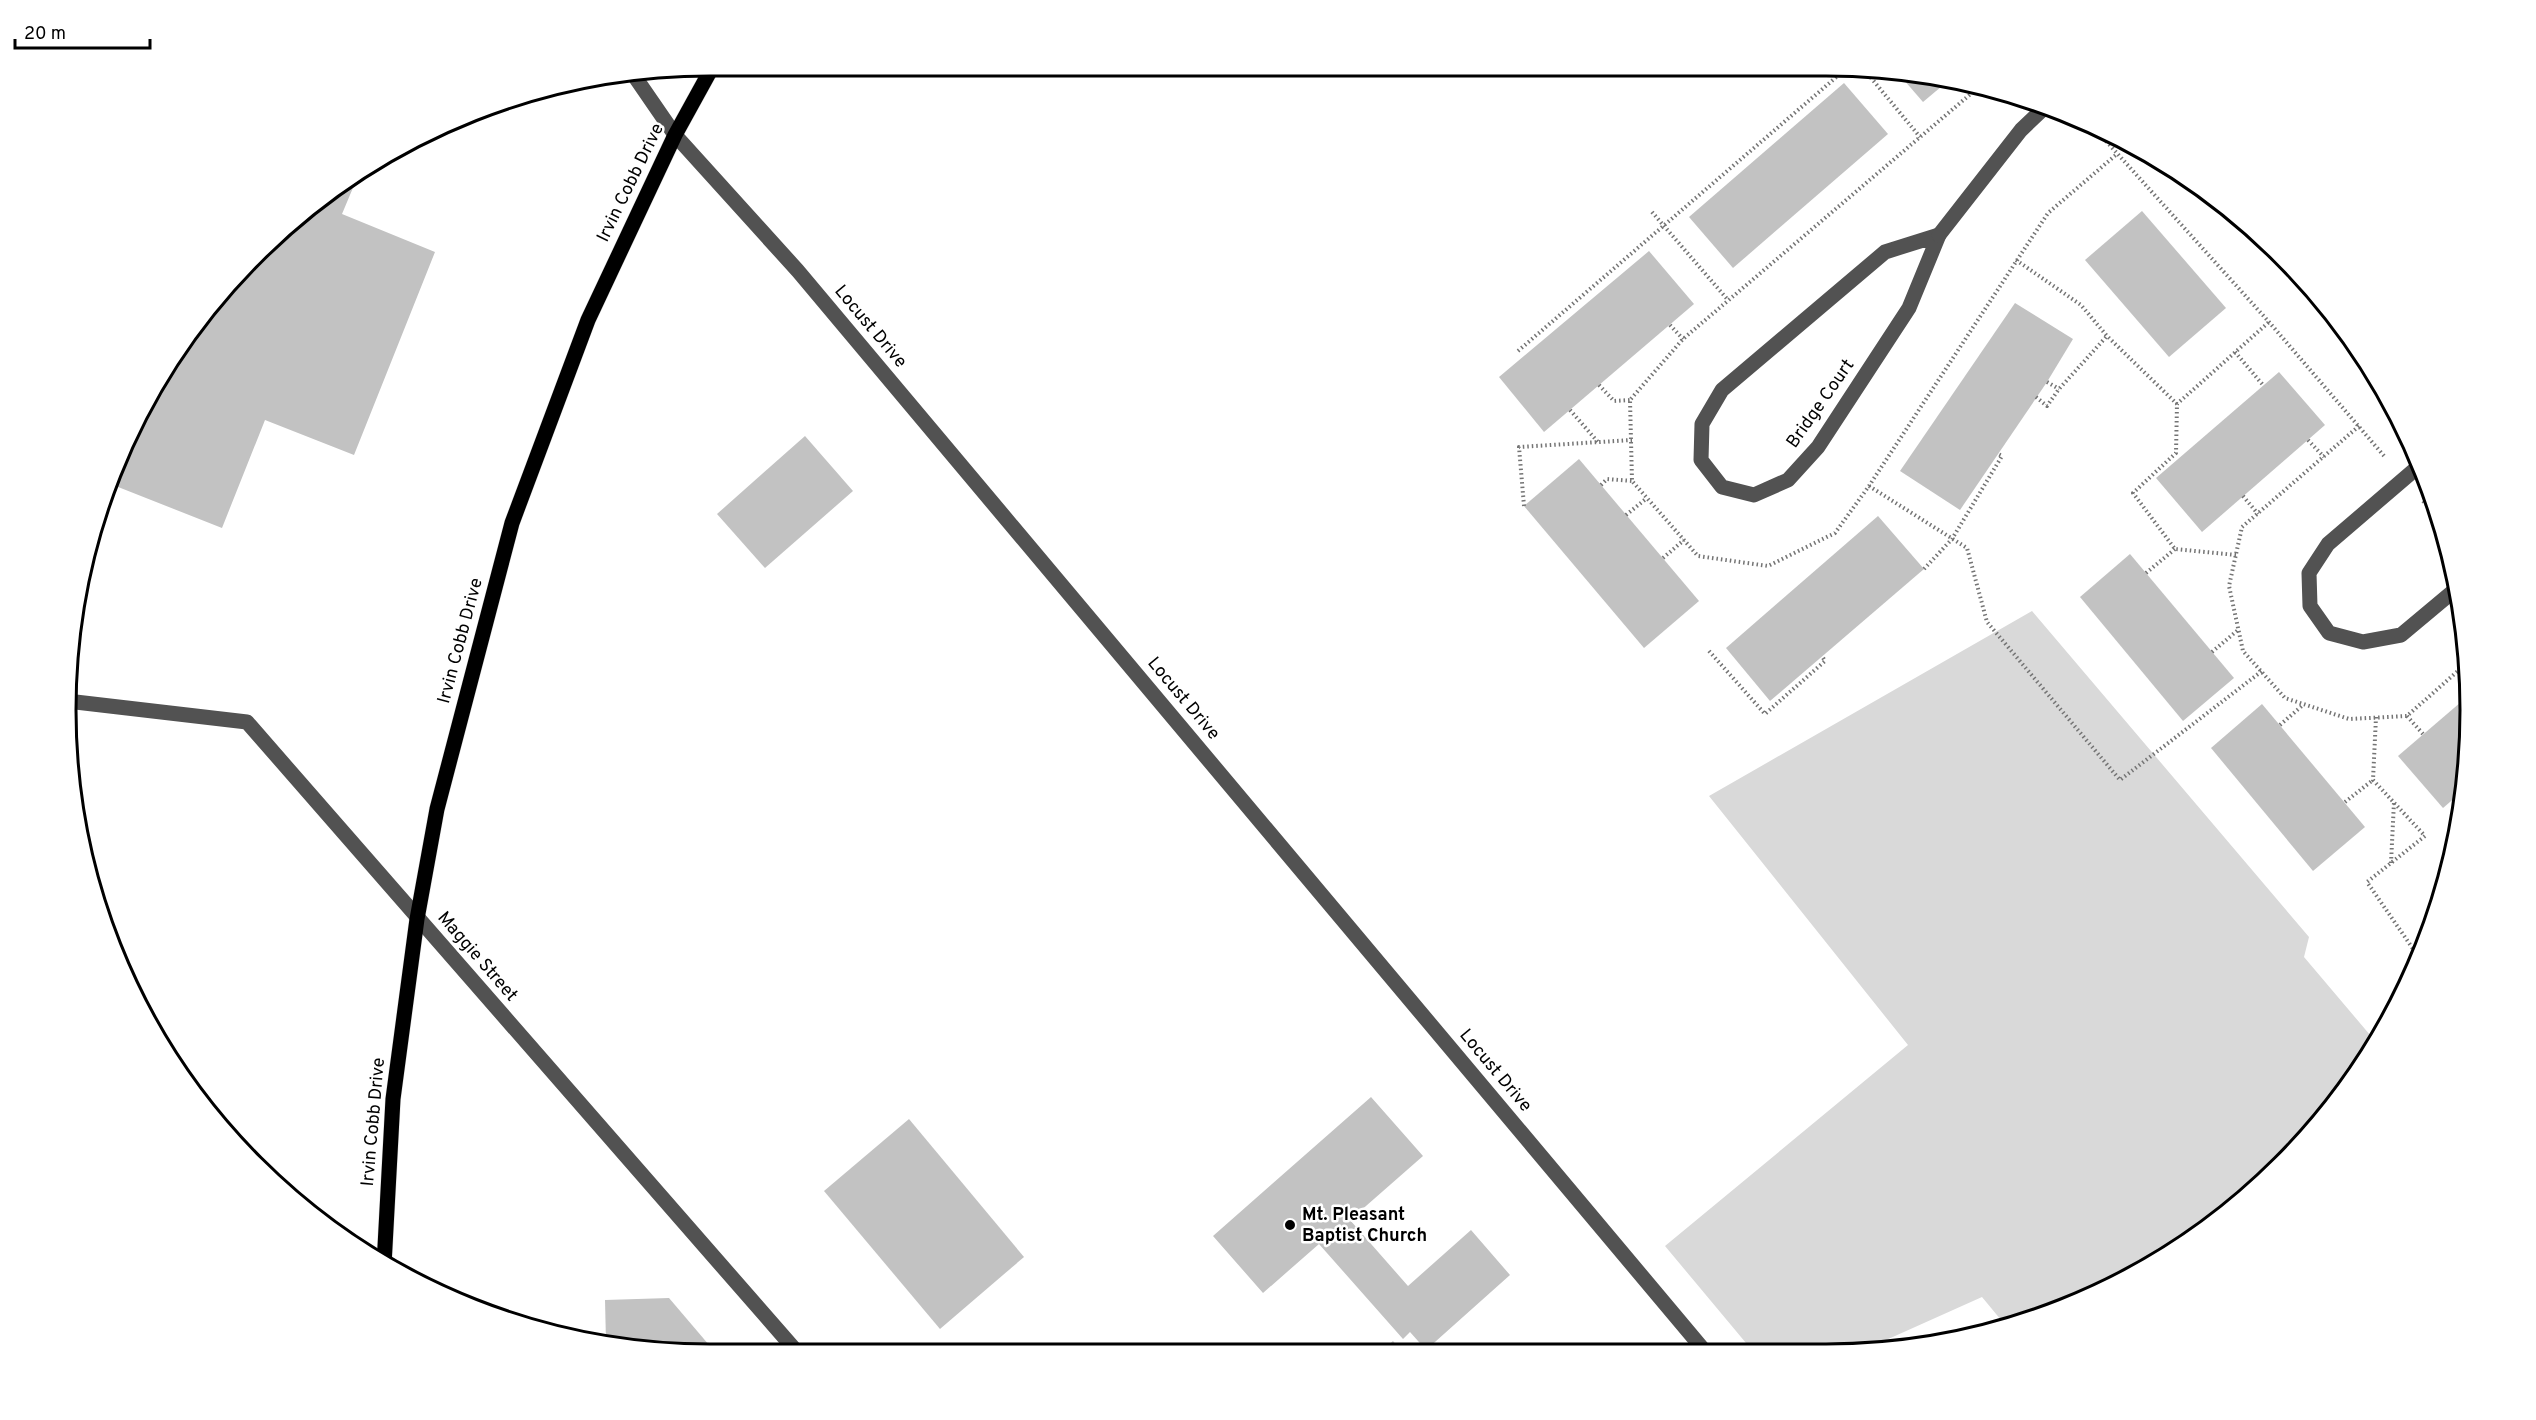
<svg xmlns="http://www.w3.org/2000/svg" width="2536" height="1420" font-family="Overpass,sans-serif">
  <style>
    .green { fill: #d9d9d9 }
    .building { fill: #c2c2c2 }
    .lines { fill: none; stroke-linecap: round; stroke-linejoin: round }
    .major-casing { stroke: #dbdbdb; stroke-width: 16 }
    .path { stroke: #747474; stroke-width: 4; stroke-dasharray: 1.5 3; stroke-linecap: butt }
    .minor { stroke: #525252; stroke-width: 15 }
    .major { stroke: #000; stroke-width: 15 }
    .poi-dot { fill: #000; stroke: #fff; stroke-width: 2 }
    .labels { text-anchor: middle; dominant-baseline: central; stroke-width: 5; stroke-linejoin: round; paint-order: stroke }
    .street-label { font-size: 18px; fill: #000; stroke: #fff }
    .poi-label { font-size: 18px; font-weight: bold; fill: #000; stroke: #fff; text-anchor: start }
    .rim { fill: none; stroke: #000; stroke-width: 3 }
  </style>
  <rect width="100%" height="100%" fill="#fff"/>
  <path class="green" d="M2032,611L2309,937L2304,957L2376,1042L2310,1135L2184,1246L2033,1320L2006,1326L1982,1297L1866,1349H1751L1665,1246L1908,1045L1709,796Z"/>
  <g class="building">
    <path d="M1897,72L1948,81L1923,102Z"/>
    <path d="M1844,83L1888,134L1733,268L1689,217Z"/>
    <path d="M360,171L342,214L435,252L354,455L265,420L222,528L108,483L115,463L174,353L226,285L318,199Z"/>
    <path d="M2142,211L2226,308L2169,357L2085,260Z"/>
    <path d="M1649,251L1694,304L1544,432L1499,377Z"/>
    <path d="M2015,303L2073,339L2047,382L1960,510L1900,471Z"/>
    <path d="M2279,372L2325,425L2202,532L2156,478Z"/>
    <path d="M805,436L853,491L765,568L717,514Z"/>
    <path d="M1579,459L1699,601L1644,648L1524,506Z"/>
    <path d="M1878,516L1924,569L1770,701L1726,648Z"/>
    <path d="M2130,554L2234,678L2183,721L2080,597Z"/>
    <path d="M2468,696L2465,789L2443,808L2398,756Z"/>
    <path d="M2262,704L2365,827L2313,871L2211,748Z"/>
    <path d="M1371,1097L1423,1156L1350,1220L1408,1286L1471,1230L1510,1275L1426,1350L1410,1332L1403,1339L1319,1244L1263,1293L1213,1236Z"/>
    <path d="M909,1119L1024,1257L940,1329L824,1191Z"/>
    <path d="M669,1298L715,1352L668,1353L606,1342L605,1300Z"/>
    <path d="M1393,1341L1400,1350H1383Z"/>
  </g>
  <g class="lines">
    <g class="major-casing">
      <path id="major" d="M384,1265L393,1099L417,919L437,809L512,523L588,320L675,135L713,66"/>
    </g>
    <g class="path">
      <path d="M1862,67L1920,137"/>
      <path d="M1980,86L1683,339L1630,400L1632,481L1698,556L1768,566L1835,533L1869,486L2048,213L2117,154"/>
      <path d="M2097,131L2269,322L2385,457"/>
      <path d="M1652,212L1728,300"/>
      <path d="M2016,260L2081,305L2107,336L2177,404"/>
      <path d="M1670,325L1683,339"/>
      <path d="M1518,351L1848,67"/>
      <path d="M2235,352L2263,385"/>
      <path d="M2047,382L2059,389"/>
      <path d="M1599,385L1614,401L1630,400"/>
      <path d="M2036,397L2047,406L2059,389L2107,336"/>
      <path d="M1570,410L1598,442"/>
      <path d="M2359,426L2242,527L2229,586L2243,651L2285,698L2349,719L2407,716L2468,662"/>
      <path d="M2308,440L2324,457"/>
      <path d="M1601,485L1607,479L1632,481"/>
      <path d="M1869,486L1967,548L1987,622L2120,780L2262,671"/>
      <path d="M2243,496L2258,514"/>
      <path d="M2423,501L2439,518"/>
      <path d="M1524,506L1519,447L1632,440"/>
      <path d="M1626,515L1647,498"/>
      <path d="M2236,555L2175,549L2133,493L2176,453L2177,404L2269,322"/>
      <path d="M1663,558L1684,540"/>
      <path d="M1924,569L1952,539L2002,456L1998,454"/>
      <path d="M2146,573L2175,549"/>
      <path d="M1709,651L1765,714L1825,661L1822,656"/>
      <path d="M2212,652L2238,630"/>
      <path d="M2407,716L2423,734"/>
      <path d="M2376,717L2373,780L2425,836L2367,882L2418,956"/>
      <path d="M2280,725L2303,705"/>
      <path d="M2345,802L2373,780"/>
      <path d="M2391,863L2394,802"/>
    </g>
    <g class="minor">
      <path d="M633,74L675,135L798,271L1703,1349"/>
      <path d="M1939,235L1909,308L1818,447L1788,480L1754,495L1722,487L1701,460L1702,424L1722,390L1885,252Z"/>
      <path d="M1939,235L2021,130L2043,109"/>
      <path d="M2419,466L2328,544L2309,573L2310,606L2329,633L2363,642L2401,635L2456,589"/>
      <path d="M67,701L247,722L797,1352"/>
    </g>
    <use href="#major" class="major"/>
  </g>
  <circle class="poi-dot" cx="1290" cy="1225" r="6"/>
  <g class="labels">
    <g class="street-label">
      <text transform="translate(631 183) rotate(-64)">Irvin Cobb Drive</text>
      <text transform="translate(870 327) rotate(50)">Locust Drive</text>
      <text transform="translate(1821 404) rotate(-55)">Bridge Court</text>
      <text transform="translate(461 641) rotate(-75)">Irvin Cobb Drive</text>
      <text transform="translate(1183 699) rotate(50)">Locust Drive</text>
      <text transform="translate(477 957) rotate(49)">Maggie Street</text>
      <text transform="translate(1495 1071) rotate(50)">Locust Drive</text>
      <text transform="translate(374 1122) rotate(-85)">Irvin Cobb Drive</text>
    </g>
    <g class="poi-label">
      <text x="1302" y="1215">Mt. Pleasant<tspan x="1302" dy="21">Baptist Church</tspan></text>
    </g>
  </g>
  <path d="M0 0H2536V1420H0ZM710 76H1826A634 634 0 0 1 2460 710V710A634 634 0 0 1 1826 1344H710A634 634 0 0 1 76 710V710A634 634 0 0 1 710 76Z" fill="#fff" fill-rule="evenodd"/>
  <path class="rim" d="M710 76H1826A634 634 0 0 1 2460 710V710A634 634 0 0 1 1826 1344H710A634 634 0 0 1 76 710V710A634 634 0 0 1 710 76Z"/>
  <path d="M15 39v9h135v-9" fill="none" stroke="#000000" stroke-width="3"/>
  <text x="24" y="39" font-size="18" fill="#000000" stroke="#ffffff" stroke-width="4.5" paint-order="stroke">20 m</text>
</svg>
